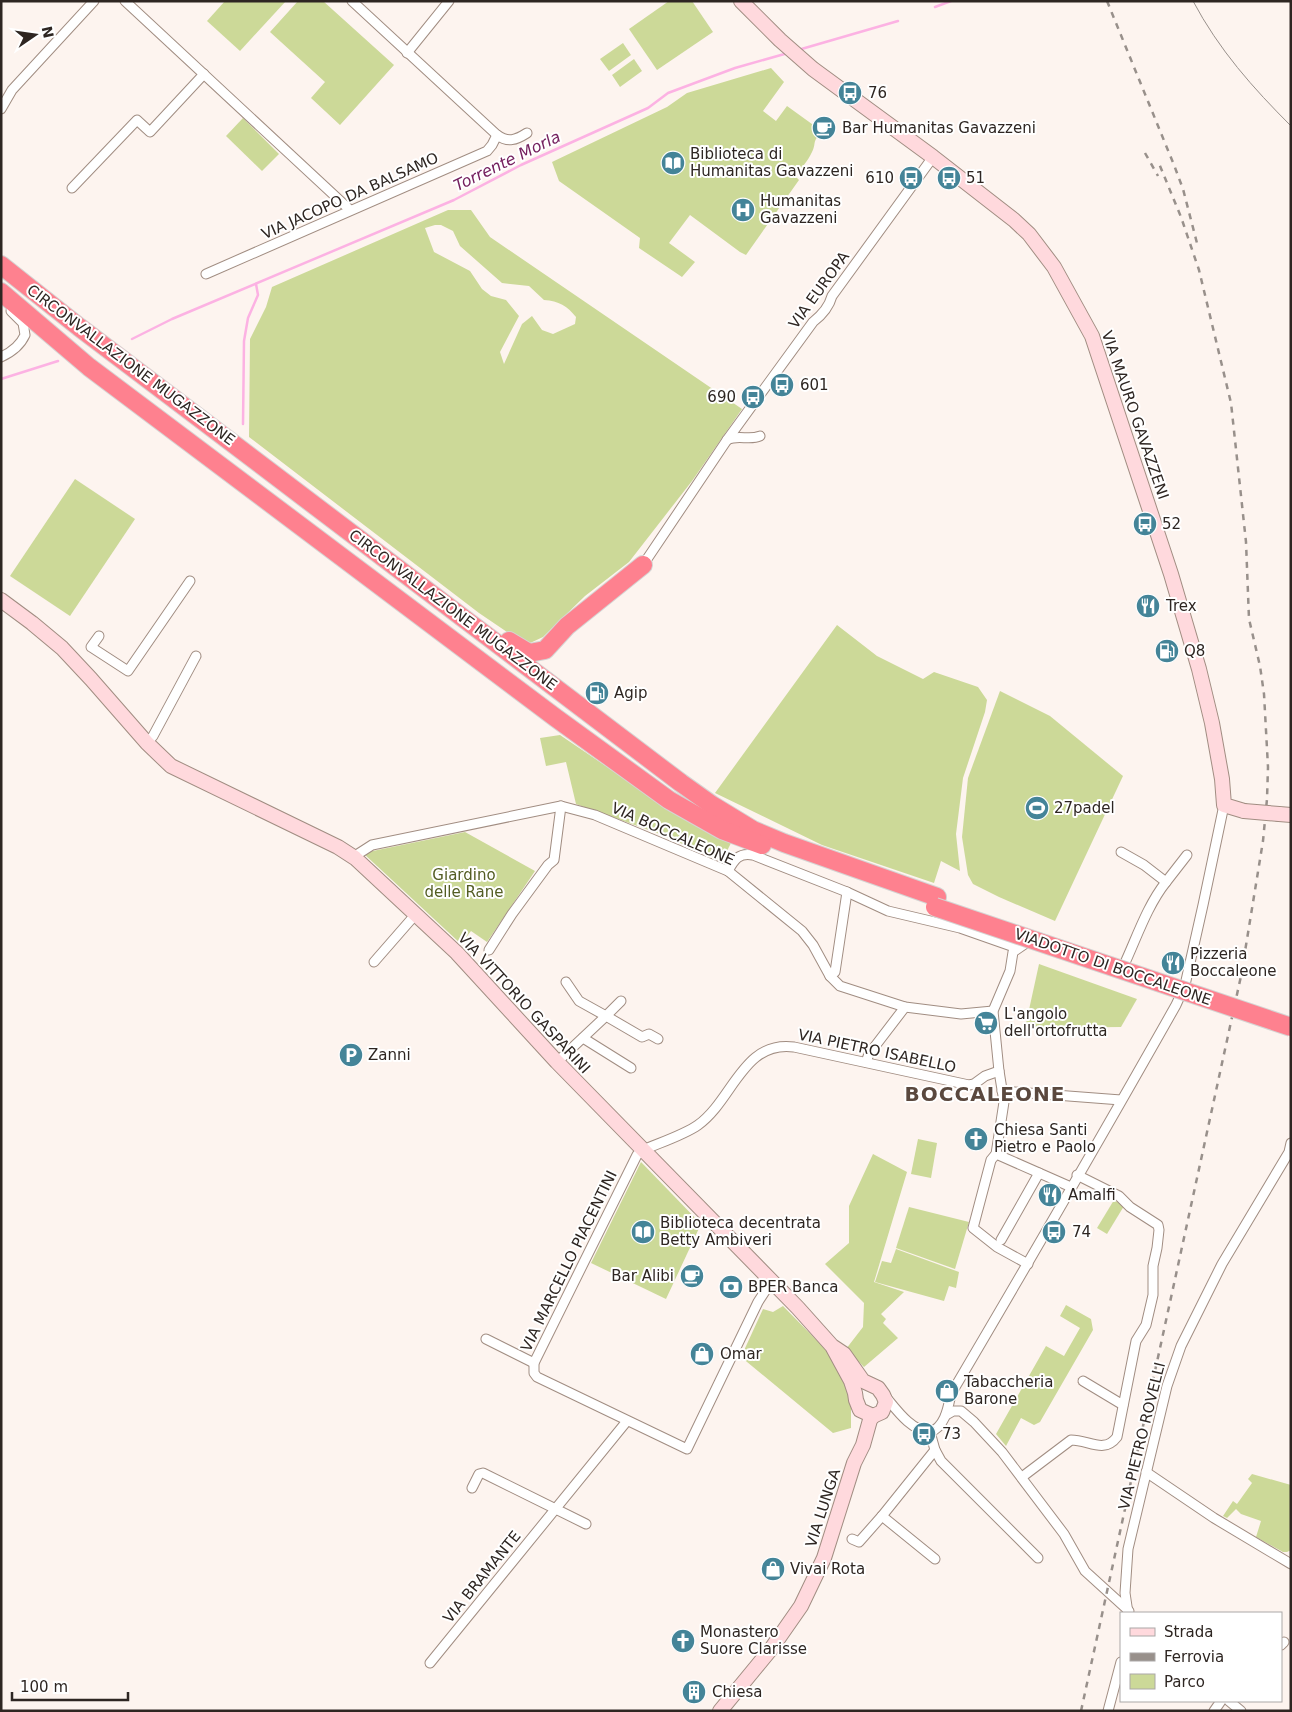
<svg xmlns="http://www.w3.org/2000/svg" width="1292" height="1712" font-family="'DejaVu Sans',sans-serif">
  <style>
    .green { fill: #ccd998; fill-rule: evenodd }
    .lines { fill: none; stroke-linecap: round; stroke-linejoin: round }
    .stream { stroke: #fcb2e3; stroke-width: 2.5 }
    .street-casing { stroke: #a18d82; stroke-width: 11 }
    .secondary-casing { stroke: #a18d82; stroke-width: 16 }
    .highway-casing { stroke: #d5d4d3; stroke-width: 20 }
    .street { stroke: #fff; stroke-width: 9 }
    .secondary { stroke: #ffd9dd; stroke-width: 14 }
    .highway { stroke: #fe818f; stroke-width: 18 }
    .tram { stroke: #98908b; stroke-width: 1 }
    .rail { stroke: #98908b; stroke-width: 2.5; stroke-dasharray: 6 6; stroke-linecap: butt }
    .secondary-bridge-casing { stroke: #a18d82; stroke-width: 16; stroke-linecap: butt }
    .highway-bridge-casing { stroke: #d5d4d3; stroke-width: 20; stroke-linecap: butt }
    .secondary-bridge { stroke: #ffd9dd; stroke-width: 14 }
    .highway-bridge { stroke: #fe818f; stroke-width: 18 }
    .labels { text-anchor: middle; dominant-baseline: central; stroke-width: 4; stroke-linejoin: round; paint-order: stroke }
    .poi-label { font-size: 15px; fill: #2e2622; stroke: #fff; text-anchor: start }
    .street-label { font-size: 15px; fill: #2e2622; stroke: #fff }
    .park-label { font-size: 15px; fill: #535d23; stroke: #fff }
    .water-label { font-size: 16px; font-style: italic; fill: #75215f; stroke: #fff }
    .district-label { font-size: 20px; font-weight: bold; letter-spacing: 1px; fill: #5a483e; stroke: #fff }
  </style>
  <rect width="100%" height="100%" fill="#fdf4ef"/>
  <g class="green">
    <path d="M225,1H286L240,51L207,21Z"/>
    <path d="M298,1H323L394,65L340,125L311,98L325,82L270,32Z"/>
    <path d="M669,1H692L713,32L657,70L629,29Z"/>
    <path d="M623,43L631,55L609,71L600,59Z"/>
    <path d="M634,59L642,71L620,87L612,75Z"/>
    <path d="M771,68L784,82L763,111L776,121L787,106L823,132C811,141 817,143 812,152C808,161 801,168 795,176L799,180L746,255L740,252L690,215L669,243L695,262L682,277L639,248L640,238L559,181L552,162L667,107L687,93Z"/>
    <path d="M243,118L279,154L262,171L226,136Z"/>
    <path d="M448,210H471L490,237L742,409L692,481L629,562L585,596L543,637L528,644L507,632L479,613L249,437L250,339L266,307L272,287ZM435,225H441L453,231L460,246L502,283L529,286L544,300C559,301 567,306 576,317L575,324L553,334L542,330L532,316L522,324L504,364L500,352L519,316L506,300L491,296L482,289L470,271L434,252L425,228Z"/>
    <path d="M75,479L135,519L70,616L10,576Z"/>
    <path d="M837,625L877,656L923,679L934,672L978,687L987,700L985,712L963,778L956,834L960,871L941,861L934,883L822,845L715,793Z"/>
    <path d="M1000,691L1050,716L1123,776L1055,921L999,897L973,884L968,875L962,837L968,778Z"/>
    <path d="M560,735L672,811L732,841L722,861L657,833L576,804L566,762L546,766L540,738Z"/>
    <path d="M465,832L535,871L487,942L471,931L461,944L363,853Z"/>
    <path d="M1039,964L1137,999L1121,1027L1025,1028Z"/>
    <path d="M918,1139L937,1143L931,1178L911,1174Z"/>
    <path d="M873,1154L907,1172L874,1282L904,1292L881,1314L886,1319L883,1323L898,1338L864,1367L846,1349L863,1327L864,1303L825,1264L849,1243V1206Z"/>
    <path d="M641,1162L701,1224L666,1299L591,1263Z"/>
    <path d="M1114,1200L1124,1206L1107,1234L1097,1228Z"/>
    <path d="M909,1207L969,1222L955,1269L896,1248Z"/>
    <path d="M896,1249L959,1272L956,1288L949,1286L944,1301L875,1282L882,1261L891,1263Z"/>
    <path d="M1066,1305L1091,1319L1093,1330L1040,1422L1034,1425L1021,1418L1006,1446L996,1434L1046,1346L1064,1356L1080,1328L1060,1316Z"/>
    <path d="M783,1306L833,1357L846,1387L851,1407V1428L833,1433L741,1357L763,1309L773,1312Z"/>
    <path d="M1252,1474L1291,1485V1550L1287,1552H1283L1256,1537L1261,1521L1241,1514L1236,1509L1227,1518L1223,1516L1233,1501L1237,1504L1252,1483L1248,1479Z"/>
  </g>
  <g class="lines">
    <g class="stream">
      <path d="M935,7L951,1"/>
      <path d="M798,50L898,21"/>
      <path d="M132,339L172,319L454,200L521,165L648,108L668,93L735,68L788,53"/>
      <path d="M1,379L58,361"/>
      <path d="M243,424L244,341L248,318L258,295L256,284"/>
    </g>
    <g class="street-casing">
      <g id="street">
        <path d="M125,1L350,210"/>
        <path d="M352,1L497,135C508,143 516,140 527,133"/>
        <path d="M407,53L449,1"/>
        <path d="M1,109L12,90L94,1"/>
        <path d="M72,188L137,120L150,132L204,74"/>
        <path d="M206,274L487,151L492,145L497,135"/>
        <path d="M1,357C12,352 20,346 25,335L23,323L11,311"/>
        <path d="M727,440C738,434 749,441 760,436"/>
        <path d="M643,565L727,440L813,322C822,315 829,307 832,296L933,157"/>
        <path d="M99,636L91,647L128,671L190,581"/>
        <path d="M147,743L153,736L196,656"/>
        <path d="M1121,852L1144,865L1166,882C1147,906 1137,937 1124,965"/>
        <path d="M355,858L358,854L372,845L561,806L595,815L728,871L802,931L813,945L830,976L840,986L905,1007L961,1014L993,1011"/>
        <path d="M728,871C734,860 739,852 753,855L847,892L888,911L960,928L1017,948"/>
        <path d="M1166,882L1187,855"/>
        <path d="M489,950L512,914L548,865L554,860L561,806"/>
        <path d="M374,962L415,915"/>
        <path d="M830,976L835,972L847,892"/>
        <path d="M566,982L579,1001L606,1016L621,1001"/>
        <path d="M583,1038L631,1068"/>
        <path d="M557,1062L606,1016L642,1037L649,1034L658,1039"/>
        <path d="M866,1062L869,1054L905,1007"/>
        <path d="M1002,1091L1121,1100"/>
        <path d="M996,1154L1071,1187"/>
        <path d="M1001,1240L1039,1173"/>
        <path d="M1028,1264L997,1247L973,1228L991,1160L996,1154L1004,1102L999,1071L993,1011L1010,971L1013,952L1032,939"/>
        <path d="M771,1282L758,1302L687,1449L537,1377L534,1373V1363L637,1155L643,1150C659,1143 684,1135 698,1125C733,1100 743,1040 794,1047L969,1085L974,1084L985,1076L999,1071"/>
        <path d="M486,1339L534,1363"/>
        <path d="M1083,1381L1123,1405"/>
        <path d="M885,1396C896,1409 911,1431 930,1432"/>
        <path d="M946,1415L953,1411H961L974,1422L1002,1452L1064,1534L1085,1571L1129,1611"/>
        <path d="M930,1432C945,1427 948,1408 951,1394C1027,1265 1102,1136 1176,1005L1185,985L1203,905L1224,805"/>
        <path d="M935,1450L941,1461L1038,1558"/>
        <path d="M1146,1472L1214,1518L1291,1564"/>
        <path d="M1022,1477L1071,1440C1089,1440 1104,1454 1117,1437L1136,1341L1146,1325L1153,1295V1266L1157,1248L1159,1230L1158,1225L1130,1207L1119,1196L1077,1175"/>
        <path d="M472,1488L479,1474L483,1473L586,1524"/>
        <path d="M882,1516L935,1559"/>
        <path d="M852,1539L859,1542L882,1516L935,1450L930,1432"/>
        <path d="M1128,1613L1125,1593L1128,1549L1167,1386L1181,1346L1222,1264L1289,1152L1291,1143"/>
        <path d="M1281,1645L1284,1642"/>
        <path d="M430,1663L627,1421"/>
        <path d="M1229,1701L1241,1711"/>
        <path d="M1108,1711L1121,1662"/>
        <path d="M1214,1711L1221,1701"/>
      </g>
    </g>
    <g class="secondary-casing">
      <g id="secondary">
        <path d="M741,1L780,40L813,69L933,157L1014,220L1029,234L1054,267L1092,336L1171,574L1199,669L1212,723L1222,779L1224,805L1244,811"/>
        <path d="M1,600L32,623L62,648L91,679L147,743L171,766L338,847L355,858L457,953L557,1062L798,1308L832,1346L844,1354L863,1381L878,1388L883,1395L886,1402L882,1412L873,1416L860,1410L856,1400L855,1393L851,1381L832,1346"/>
        <path d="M1279,814L1291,815"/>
        <path d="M720,1711L771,1649L801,1606L824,1558L854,1463L863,1445L870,1420L873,1416"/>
      </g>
    </g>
    <g class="highway-casing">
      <g id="highway">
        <path d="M1,265L79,327L681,783L712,805L753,830L784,843L937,897"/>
        <path d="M1,292L89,367L556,718L669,800L722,830L762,845"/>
        <path d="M509,641L529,653L545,650L567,626L643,565"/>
      </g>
    </g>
    <use href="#street" class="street"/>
    <use href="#secondary" class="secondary"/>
    <use href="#highway" class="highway"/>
    <path class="tram" d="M1193,1C1219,50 1253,88 1291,126"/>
    <g class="rail">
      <path d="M1107,1L1174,165L1183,189L1198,247"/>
      <path d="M1145,153L1158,176"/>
      <path d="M1081,1711L1241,976L1263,841L1267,799L1268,767L1264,694L1260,666L1249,619L1246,542L1231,403L1199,270L1181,217L1158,161"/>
    </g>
    <g class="secondary-bridge-casing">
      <path id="secondary-bridge" d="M1244,811L1279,814"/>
    </g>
    <g class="highway-bridge-casing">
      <path id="highway-bridge" d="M935,907L1291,1027"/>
    </g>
    <use href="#secondary-bridge" class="secondary-bridge"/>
    <use href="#highway-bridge" class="highway-bridge"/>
  </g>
  <defs>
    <g id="bus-disc" transform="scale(1.25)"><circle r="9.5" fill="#448498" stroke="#fff"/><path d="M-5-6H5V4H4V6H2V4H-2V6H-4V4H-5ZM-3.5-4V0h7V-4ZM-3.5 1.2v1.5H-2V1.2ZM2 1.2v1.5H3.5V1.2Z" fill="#fff"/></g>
    <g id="cafe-disc" transform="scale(1.25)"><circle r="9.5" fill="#448498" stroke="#fff"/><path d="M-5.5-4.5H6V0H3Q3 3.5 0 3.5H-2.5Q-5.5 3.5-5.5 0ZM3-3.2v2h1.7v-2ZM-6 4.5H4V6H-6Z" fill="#fff"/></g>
    <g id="library-disc" transform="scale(1.25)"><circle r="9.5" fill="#448498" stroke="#fff"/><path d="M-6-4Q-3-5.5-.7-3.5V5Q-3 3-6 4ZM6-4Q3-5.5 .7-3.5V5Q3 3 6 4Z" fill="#fff"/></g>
    <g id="hospital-disc" transform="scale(1.25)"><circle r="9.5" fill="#448498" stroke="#fff"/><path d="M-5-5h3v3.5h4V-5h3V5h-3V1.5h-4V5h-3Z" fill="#fff"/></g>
    <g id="restaurant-disc" transform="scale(1.25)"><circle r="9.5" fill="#448498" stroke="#fff"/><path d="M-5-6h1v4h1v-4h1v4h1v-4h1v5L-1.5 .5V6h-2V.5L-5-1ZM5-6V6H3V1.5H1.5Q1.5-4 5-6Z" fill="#fff"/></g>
    <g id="fuel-disc" transform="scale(1.25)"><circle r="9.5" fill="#448498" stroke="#fff"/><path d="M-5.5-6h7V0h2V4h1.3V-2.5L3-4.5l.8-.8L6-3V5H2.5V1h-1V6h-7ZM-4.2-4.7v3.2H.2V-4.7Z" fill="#fff"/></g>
    <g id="stadium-disc" transform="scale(1.25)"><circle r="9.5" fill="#448498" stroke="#fff"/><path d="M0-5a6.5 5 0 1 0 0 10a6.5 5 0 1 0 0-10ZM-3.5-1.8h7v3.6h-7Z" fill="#fff"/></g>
    <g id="supermarket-disc" transform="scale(1.25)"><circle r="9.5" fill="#448498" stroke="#fff"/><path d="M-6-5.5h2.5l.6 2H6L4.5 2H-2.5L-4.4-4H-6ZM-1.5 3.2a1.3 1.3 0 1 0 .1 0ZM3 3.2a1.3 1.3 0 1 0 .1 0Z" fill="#fff"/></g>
    <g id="parking-disc" transform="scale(1.25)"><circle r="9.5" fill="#448498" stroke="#fff"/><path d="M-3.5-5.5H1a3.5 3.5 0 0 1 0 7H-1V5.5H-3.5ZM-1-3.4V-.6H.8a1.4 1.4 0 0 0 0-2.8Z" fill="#fff"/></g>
    <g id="church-disc" transform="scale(1.25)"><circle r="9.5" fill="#448498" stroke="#fff"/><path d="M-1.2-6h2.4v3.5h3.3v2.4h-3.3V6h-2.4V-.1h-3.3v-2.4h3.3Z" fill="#fff"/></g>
    <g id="bank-disc" transform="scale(1.25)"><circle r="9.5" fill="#448498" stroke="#fff"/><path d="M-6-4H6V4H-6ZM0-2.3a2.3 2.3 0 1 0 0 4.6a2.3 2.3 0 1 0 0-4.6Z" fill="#fff"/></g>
    <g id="shop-disc" transform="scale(1.25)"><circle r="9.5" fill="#448498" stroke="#fff"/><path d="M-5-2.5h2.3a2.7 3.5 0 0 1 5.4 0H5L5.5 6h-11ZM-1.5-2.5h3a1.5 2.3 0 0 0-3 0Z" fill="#fff"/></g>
    <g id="building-disc" transform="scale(1.25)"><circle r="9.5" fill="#448498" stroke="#fff"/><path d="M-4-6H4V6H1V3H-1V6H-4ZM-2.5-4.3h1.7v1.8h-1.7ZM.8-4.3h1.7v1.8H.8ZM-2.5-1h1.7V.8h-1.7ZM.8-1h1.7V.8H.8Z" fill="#fff"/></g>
  </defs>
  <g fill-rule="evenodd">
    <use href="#bus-disc" x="850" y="93"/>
    <use href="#cafe-disc" x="824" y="128"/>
    <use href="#library-disc" x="673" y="163"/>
    <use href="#bus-disc" x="911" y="178"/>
    <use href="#bus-disc" x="949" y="178"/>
    <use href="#hospital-disc" x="743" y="210"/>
    <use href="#bus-disc" x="782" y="385"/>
    <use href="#bus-disc" x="753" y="397"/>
    <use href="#bus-disc" x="1145" y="524"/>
    <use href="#restaurant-disc" x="1148" y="606"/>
    <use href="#fuel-disc" x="1167" y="651"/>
    <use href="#fuel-disc" x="597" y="693"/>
    <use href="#stadium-disc" x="1037" y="808"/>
    <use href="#restaurant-disc" x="1173" y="963"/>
    <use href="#supermarket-disc" x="986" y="1023"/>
    <use href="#parking-disc" x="351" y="1055"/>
    <use href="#church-disc" x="976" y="1139"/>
    <use href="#restaurant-disc" x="1050" y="1195"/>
    <use href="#library-disc" x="643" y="1232"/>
    <use href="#bus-disc" x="1054" y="1232"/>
    <use href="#cafe-disc" x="692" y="1276"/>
    <use href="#bank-disc" x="731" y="1287"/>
    <use href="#shop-disc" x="702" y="1354"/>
    <use href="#shop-disc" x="947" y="1391"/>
    <use href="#bus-disc" x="924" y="1434"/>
    <use href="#shop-disc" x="773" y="1569"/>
    <use href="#church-disc" x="683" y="1641"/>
    <use href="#building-disc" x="694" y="1692"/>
  </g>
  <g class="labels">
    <g class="poi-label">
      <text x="868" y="93">76</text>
      <text x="842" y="128">Bar Humanitas Gavazzeni</text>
      <text x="690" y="154">Biblioteca di<tspan x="690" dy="17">Humanitas Gavazzeni</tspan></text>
      <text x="894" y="178" text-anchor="end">610</text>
      <text x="966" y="178">51</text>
      <text x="760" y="201">Humanitas<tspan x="760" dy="17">Gavazzeni</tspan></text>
      <text x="800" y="385">601</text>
      <text x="736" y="397" text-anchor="end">690</text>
      <text x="1162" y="524">52</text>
      <text x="1166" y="606">Trex</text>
      <text x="1184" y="651">Q8</text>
      <text x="614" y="693">Agip</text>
      <text x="1054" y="808">27padel</text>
      <text x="1190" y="954">Pizzeria<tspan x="1190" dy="17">Boccaleone</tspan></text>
      <text x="1004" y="1014">L'angolo<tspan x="1004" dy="17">dell'ortofrutta</tspan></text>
      <text x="368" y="1055">Zanni</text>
      <text x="994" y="1130">Chiesa Santi<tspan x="994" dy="17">Pietro e Paolo</tspan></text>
      <text x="1068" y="1195">Amalfi</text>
      <text x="660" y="1223">Biblioteca decentrata<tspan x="660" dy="17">Betty Ambiveri</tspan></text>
      <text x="1072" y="1232">74</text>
      <text x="674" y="1276" text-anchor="end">Bar Alibi</text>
      <text x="748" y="1287">BPER Banca</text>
      <text x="720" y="1354">Omar</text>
      <text x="964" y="1382">Tabaccheria<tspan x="964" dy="17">Barone</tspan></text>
      <text x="942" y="1434">73</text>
      <text x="790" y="1569">Vivai Rota</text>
      <text x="700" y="1632">Monastero<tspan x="700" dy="17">Suore Clarisse</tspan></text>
      <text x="712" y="1692">Chiesa</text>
    </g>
    <g class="street-label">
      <text transform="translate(350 196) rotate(-24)">VIA JACOPO DA BALSAMO</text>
      <text transform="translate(819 290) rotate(-54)">VIA EUROPA</text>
      <text transform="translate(131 365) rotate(37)">CIRCONVALLAZIONE MUGAZZONE</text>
      <text transform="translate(1135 415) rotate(71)">VIA MAURO GAVAZZENI</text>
      <text transform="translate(453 610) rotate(37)">CIRCONVALLAZIONE MUGAZZONE</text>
      <text transform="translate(673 834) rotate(24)">VIA BOCCALEONE</text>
      <text transform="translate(1113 967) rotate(19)">VIADOTTO DI BOCCALEONE</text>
      <text transform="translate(524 1003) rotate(47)">VIA VITTORIO GASPARINI</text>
      <text transform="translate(877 1051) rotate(12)">VIA PIETRO ISABELLO</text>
      <text transform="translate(569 1261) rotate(-64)">VIA MARCELLO PIACENTINI</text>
      <text transform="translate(1142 1436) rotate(-76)">VIA PIETRO ROVELLI</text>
      <text transform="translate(823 1508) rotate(-72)">VIA LUNGA</text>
      <text transform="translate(482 1577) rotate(-51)">VIA BRAMANTE</text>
    </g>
    <g class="park-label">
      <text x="464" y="875">Giardino<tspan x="464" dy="17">delle Rane</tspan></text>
    </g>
    <g class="water-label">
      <text transform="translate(507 161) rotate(-26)">Torrente Morla</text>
    </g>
    <g class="district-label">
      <text x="985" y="1094">BOCCALEONE</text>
    </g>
  </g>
  <rect width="1292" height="1712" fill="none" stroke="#2e2622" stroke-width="5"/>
  <rect x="1120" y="1612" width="162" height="90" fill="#ffffff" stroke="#aba8a7"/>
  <rect x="1130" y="1628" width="25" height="8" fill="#ffd9dd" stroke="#aba8a7"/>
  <text x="1164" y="1637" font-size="15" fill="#2e2622">Strada</text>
  <rect x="1130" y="1653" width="25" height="8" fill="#98908b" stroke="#aba8a7"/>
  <text x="1164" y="1662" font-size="15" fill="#2e2622">Ferrovia</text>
  <rect x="1130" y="1674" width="25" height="15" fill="#ccd998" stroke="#aba8a7"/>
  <text x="1164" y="1687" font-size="15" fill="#2e2622">Parco</text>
  <g transform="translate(35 35) rotate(77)" stroke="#ffffff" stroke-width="4" paint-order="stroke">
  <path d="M0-4L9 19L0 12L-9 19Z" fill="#2e2622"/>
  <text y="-8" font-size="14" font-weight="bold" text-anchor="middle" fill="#2e2622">N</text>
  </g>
  <path d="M12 1692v8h116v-8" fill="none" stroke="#2e2622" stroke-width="2.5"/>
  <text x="20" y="1692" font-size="15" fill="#2e2622" stroke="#ffffff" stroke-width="4" paint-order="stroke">100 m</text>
</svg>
